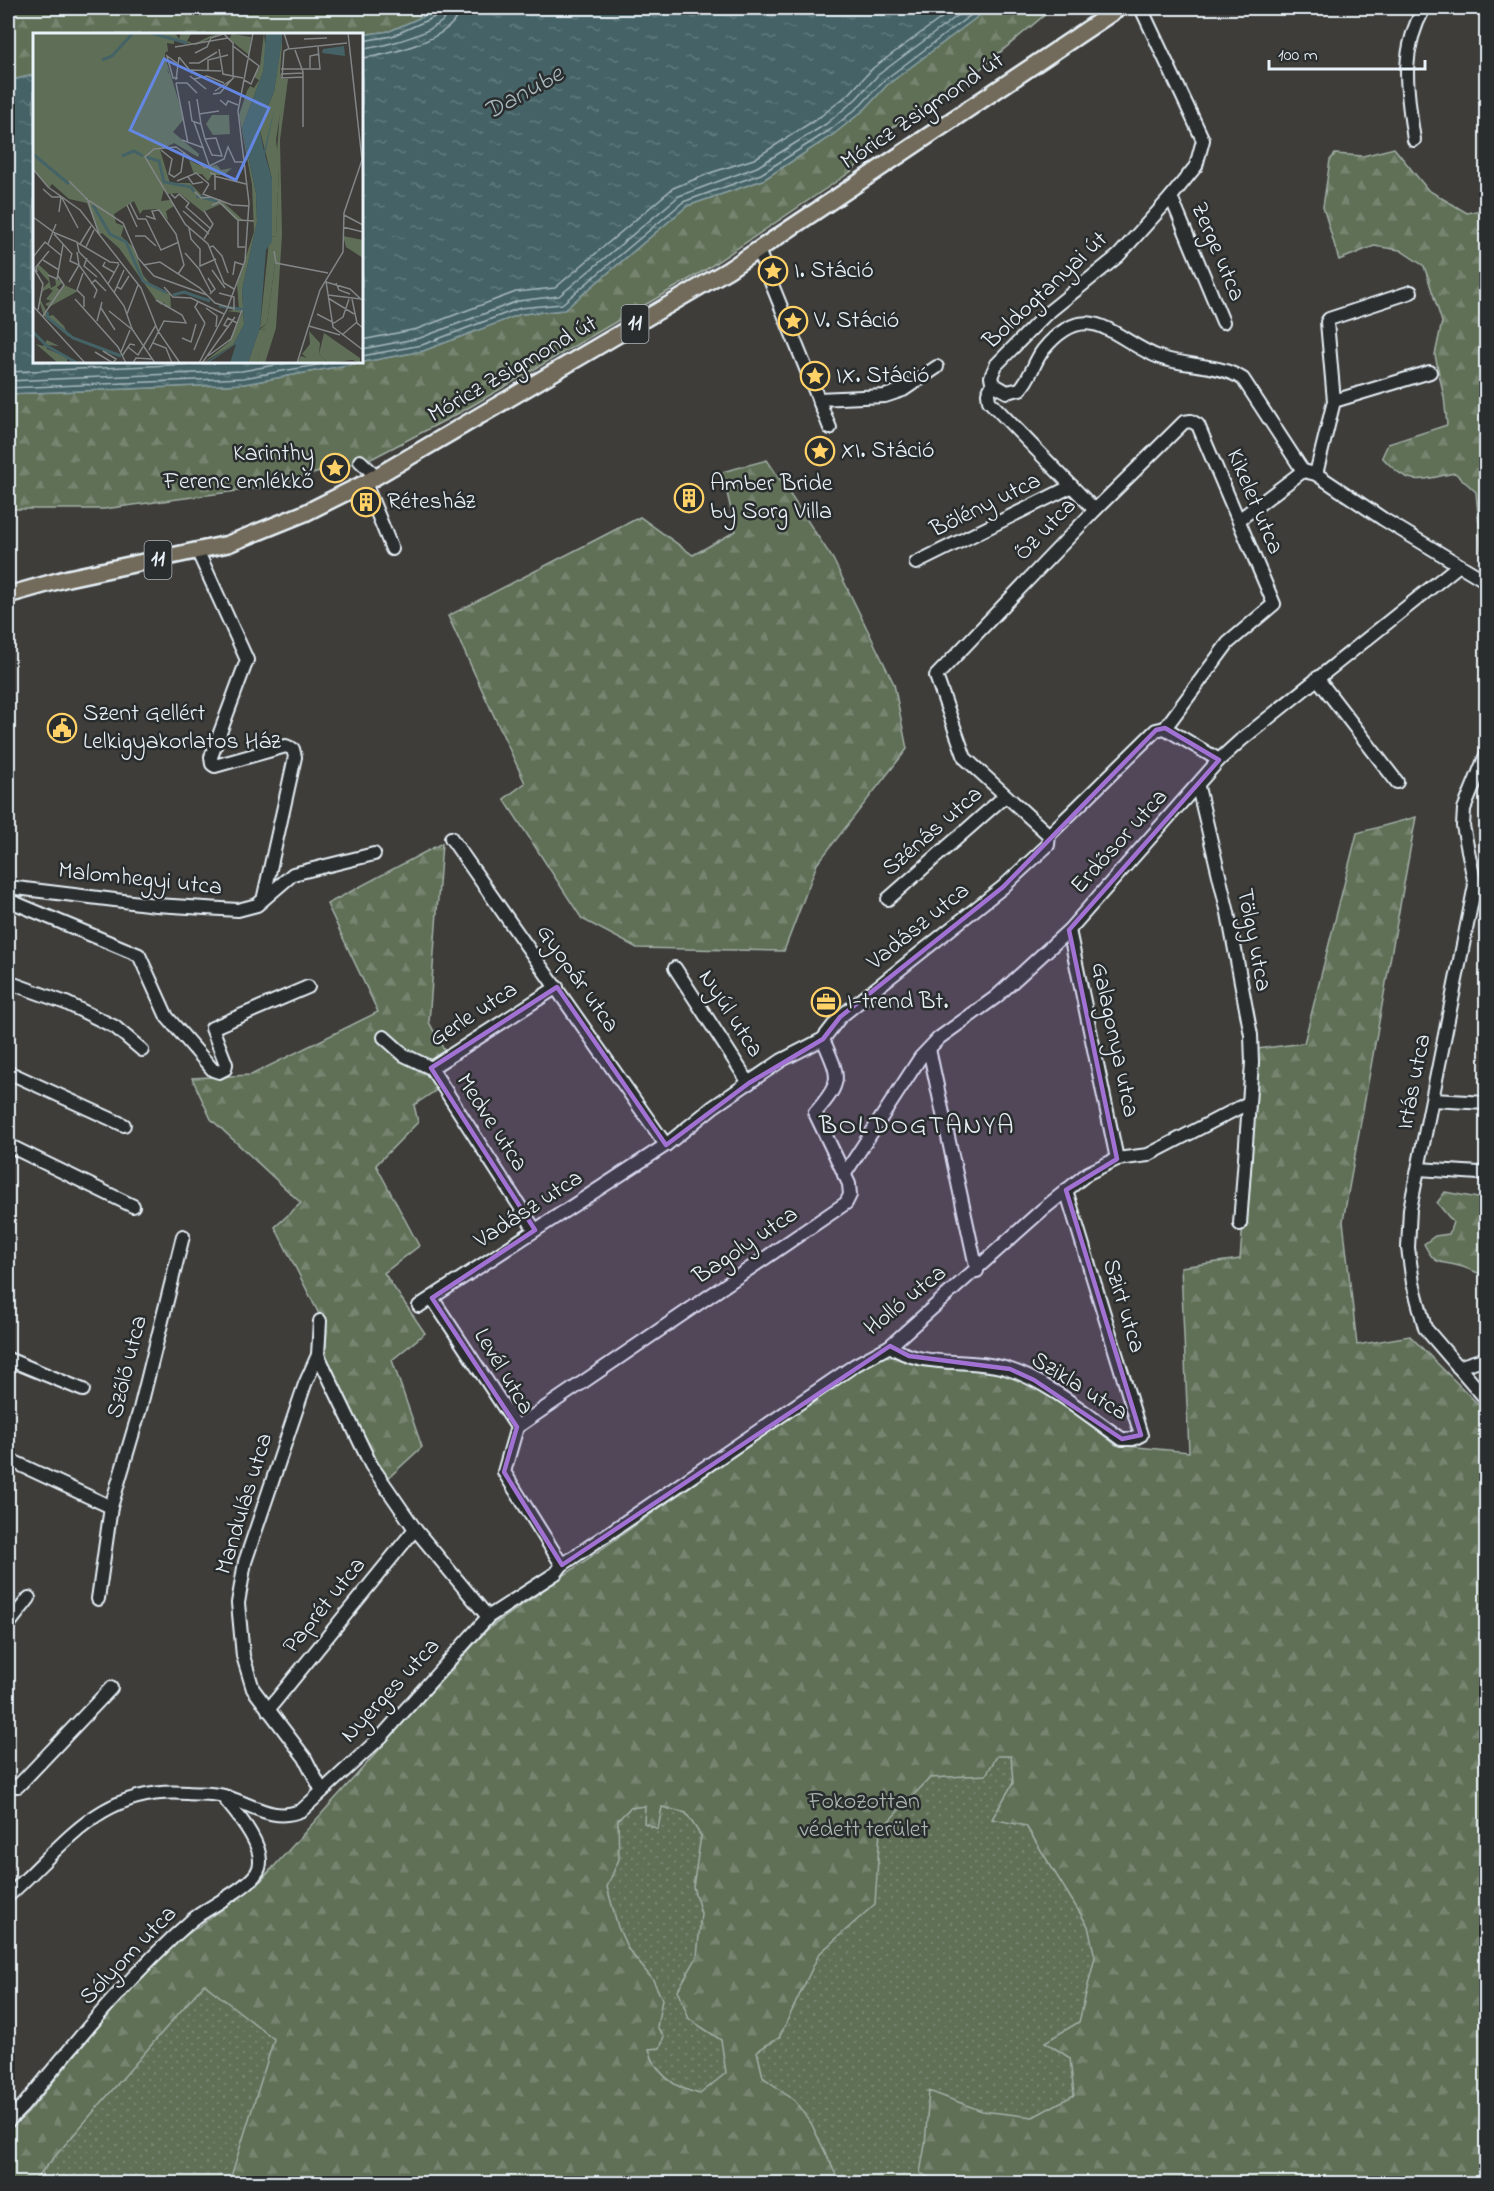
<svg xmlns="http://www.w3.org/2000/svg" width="1494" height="2191" font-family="'Indie Flower',sans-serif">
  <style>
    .grass { fill: url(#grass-dots); stroke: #a4b0a8; stroke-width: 1.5 }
    .forest { fill: url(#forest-firs); stroke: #a4b0a8; stroke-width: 1.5; fill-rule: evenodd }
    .water { fill: url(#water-ripples); stroke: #869ca0; stroke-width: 1.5 }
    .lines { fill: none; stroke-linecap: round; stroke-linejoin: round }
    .shore { stroke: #a7b8be; stroke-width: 1.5 }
    .minor-casing { stroke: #e8f1f8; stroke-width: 16 }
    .major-casing { stroke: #e8f1f8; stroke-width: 20 }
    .minor { stroke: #2a2d2e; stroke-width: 12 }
    .major { stroke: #726b5a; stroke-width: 15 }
    .marked { fill: #a171d3; fill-opacity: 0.2; stroke: #a171d3; stroke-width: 4.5; stroke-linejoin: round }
    .labels { text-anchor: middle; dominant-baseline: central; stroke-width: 5; stroke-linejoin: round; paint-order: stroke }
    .shield { fill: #2a2d2e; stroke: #afb6bb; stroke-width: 1.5 }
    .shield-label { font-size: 22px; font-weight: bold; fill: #e8f1f8 }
    .street-label { font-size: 24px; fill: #e8f1f8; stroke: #2a2d2e }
    .poi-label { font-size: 24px; fill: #e8f1f8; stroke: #2a2d2e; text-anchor: start }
    .park-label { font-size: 24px; fill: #aab6b0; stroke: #2a2d2e }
    .water-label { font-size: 26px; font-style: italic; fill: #a7b8be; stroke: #2a2d2e }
    .quarter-label { font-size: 27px; letter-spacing: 1.5px; fill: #e8f1f8; stroke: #2a2d2e }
    .inset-river { fill: none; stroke: #456366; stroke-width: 3 }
    .inset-road { fill: none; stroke: #828586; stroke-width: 1.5 }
    .view { fill: #6487e3; fill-opacity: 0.15; stroke: #6487e3; stroke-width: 3 }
    .inset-edge { fill: none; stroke: #e8f1f8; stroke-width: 3 }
  </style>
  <defs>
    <pattern id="grass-dots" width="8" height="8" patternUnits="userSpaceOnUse" patternTransform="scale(1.5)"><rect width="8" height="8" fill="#5f6f57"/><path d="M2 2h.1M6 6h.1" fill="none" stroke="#768470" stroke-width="1.8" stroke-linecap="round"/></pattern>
    <pattern id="forest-firs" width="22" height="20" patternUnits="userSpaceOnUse" patternTransform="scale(1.5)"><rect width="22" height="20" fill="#5f6f57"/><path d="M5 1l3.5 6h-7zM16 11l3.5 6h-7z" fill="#768470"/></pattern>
    <pattern id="water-ripples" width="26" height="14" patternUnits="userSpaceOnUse" patternTransform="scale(1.5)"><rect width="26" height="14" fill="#456366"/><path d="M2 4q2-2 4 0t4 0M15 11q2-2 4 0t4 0" fill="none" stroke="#607a7d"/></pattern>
  </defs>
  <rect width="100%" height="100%" fill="#3e3d3a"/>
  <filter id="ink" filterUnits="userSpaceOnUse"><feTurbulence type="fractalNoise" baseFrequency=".0167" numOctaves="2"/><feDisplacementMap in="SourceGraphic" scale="12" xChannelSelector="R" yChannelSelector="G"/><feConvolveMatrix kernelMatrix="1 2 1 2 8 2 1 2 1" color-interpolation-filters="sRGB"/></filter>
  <g filter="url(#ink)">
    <path class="grass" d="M880,1359L1289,2183L8,2184L43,2102L69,2060L299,1843L489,1627Z"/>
    <g class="forest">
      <path d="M8,8H442L390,31L362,35L34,34V75L8,81Z"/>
      <path d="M989,8H1053L973,75L894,126L852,171L705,270L461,412L373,458L259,488L104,509H8V394L244,384L423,351L521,314L564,310L687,206L763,180L834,134L865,109L887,85Z"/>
      <path d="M1394,148L1428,190L1467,213L1486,209V573L1483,571L1476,492L1455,473C1418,480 1410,488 1382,457L1388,444L1447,425L1444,397L1435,355L1442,322L1424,266L1400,250L1374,246L1339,260L1323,207L1330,160L1335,154L1363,156Z"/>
      <path d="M767,460L833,559L894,684L907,749L817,864L784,951L637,948L582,919L504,799L525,783L448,616L640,517L693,555L736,531L722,472Z"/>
      <path d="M1416,817L1343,1221L1357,1345L1410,1336L1486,1412V2183L941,2184L920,2173L925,2145L929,2091L982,2111L1033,2117L1074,2095L1070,2058L1045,2042L1079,2022L1095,1957L1088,1926L1026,1826L992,1819L1013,1783L1011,1756H997L986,1775L930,1778L880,1830L875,1904L819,1954L779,2038L757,2051L763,2077L795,2101L811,2123L840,2183H229L274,2039L204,1984L32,2183H8V2131L28,2113L134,1983L170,1947L260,1882L487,1630L876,1355L1027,1374L1116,1445L1189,1452L1181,1267L1240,1259L1257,1049L1304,1043L1357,833ZM645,1806L644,1823L658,1829L662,1807L686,1813L701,1836L693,1887L701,1913L697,1957L678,1990L689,2019L721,2040L726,2073L700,2094C674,2088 656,2075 649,2049L660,2048L664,2036L657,2027L662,1999L653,1980L628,1949L618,1927L607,1887L619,1859L618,1820L630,1808Z"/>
      <path d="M442,843L429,1022L445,1052L424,1070L438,1089L414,1105L418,1122L376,1165L419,1246L384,1273L425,1333L392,1360L422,1447L386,1480L367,1447L325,1355L327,1330L275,1227L301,1203L211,1119L192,1078L251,1075L378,1012L327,904Z"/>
      <path d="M1445,1192L1483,1199L1486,1197V1276C1477,1273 1468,1268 1459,1266C1438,1260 1436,1267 1424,1244L1435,1236L1449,1234L1453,1222L1437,1203Z"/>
    </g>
    <path class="water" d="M442,8H989L887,85L865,109L834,134L763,180L687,206L564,310L521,314L423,351L244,384L8,394V81L34,75V362H362V35L390,31Z"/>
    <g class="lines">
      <g class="shore">
        <path d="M362,41L392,36L439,15L442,8"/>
        <path d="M362,49C382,47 449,31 450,8"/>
        <path d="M362,58C387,56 458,38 459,8"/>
        <path d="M362,340L417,329L516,292L555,288L673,188L713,172L754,159L821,116L850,93L873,68L955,8"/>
        <path d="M362,349L420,338L518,301L559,296L679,196L757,167L826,124L856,99L878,75L968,8"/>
        <path d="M362,356L422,345L520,308L562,304L683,202L761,174L830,130L861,105L883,81L980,8"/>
        <path d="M8,372L242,362"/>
        <path d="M8,381L242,371L292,362"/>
        <path d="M8,388L243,378L334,362"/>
      </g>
      <g class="minor-casing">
        <g id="minor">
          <path d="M1141,8L1203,140L1196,166L1171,197L1118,256L1045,315L996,365L991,377L993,384L1007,392L1020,389C1031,377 1034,362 1043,350C1089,294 1115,341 1159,357C1186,367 1218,363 1243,379L1303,471L1316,474L1383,519L1486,581"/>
          <path d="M1414,140C1407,91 1399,53 1424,8"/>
          <path d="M1171,197L1223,322"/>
          <path d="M758,250L830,428"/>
          <path d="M993,384L988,393L989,401L1095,510"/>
          <path d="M818,399L885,396L903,390L937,367"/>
          <path d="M1334,401L1430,372"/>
          <path d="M360,461L376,476"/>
          <path d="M1316,474L1334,401L1327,322L1329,319L1411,292"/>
          <path d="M365,483L392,549"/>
          <path d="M1240,519L1303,471"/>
          <path d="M198,552L247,660L211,757L212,764L215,766L286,746L293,749L295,757L264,896"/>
          <path d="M916,563L1072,486"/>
          <path d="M1317,678L1397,782"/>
          <path d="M1165,728L1219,760"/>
          <path d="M1486,755L1464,809L1463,826L1475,885L1410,1209L1408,1248L1413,1283L1425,1328L1486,1399"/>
          <path d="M1198,787L1228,913L1251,1035L1252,1063L1240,1224"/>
          <path d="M451,838L666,1145"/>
          <path d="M8,887L156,905L238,910L257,905L293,874L374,854"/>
          <path d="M888,899L1005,796"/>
          <path d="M8,900L139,955L167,1017L213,1070L219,1072L225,1069L226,1064L212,1028L308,987"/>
          <path d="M1069,930L1117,1159"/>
          <path d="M675,968L749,1083"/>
          <path d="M8,982L66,1003L115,1027L142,1050"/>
          <path d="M384,1037L404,1055L431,1068L557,987"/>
          <path d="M929,1049L977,1271"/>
          <path d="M431,1068L535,1230"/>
          <path d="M8,1072L124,1125"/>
          <path d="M1433,1100L1486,1103"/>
          <path d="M8,1145L133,1206"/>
          <path d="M1419,1169L1479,1173"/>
          <path d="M844,1175L920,1058L939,1038L996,997L1069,930L1219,760L1241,740L1458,566"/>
          <path d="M432,1298L517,1427L504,1472L562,1565"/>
          <path d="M419,1306L666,1145L713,1107L782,1060L823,1039L840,1017L1003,887L1048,845L1049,835L1156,730L1165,728L1228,643L1274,604L1198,425L1191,421L1184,422L1095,510L936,676L965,758L1049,835"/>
          <path d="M320,1321L318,1355L371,1465L415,1529L488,1617"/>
          <path d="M890,1346C922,1369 971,1357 1008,1369C1049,1382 1087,1415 1122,1439H1133L1141,1435L1066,1190"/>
          <path d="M318,1355L305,1384L245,1562L238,1603L243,1656L253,1689L305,1758L322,1791"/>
          <path d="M8,1359L83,1390"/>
          <path d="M1458,1367L1486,1358"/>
          <path d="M517,1427L846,1203L850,1195L849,1184L815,1113C844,1080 839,1077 823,1039"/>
          <path d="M8,1459L111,1507"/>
          <path d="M98,1599L111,1507L140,1409L183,1236"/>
          <path d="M8,1625L29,1598"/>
          <path d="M268,1710L415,1529"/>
          <path d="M8,1786H18L111,1688"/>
          <path d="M8,1896C66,1844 100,1786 187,1793C199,1794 213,1793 224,1796C252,1804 273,1823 302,1810L382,1736L488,1617L556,1573L562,1565L855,1365L890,1346L1042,1210L1088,1173L1117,1159L1148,1155L1248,1103"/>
          <path d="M8,2121L23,2106C76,2042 128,1976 192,1920C207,1907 254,1886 259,1868C266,1846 236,1813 223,1797"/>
        </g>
      </g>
      <g class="major-casing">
        <path id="major" d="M8,595L68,578L228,544L305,513L365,483L728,270L1119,8"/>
      </g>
      <use href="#minor" class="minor"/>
      <use href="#major" class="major"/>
    </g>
  </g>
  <path class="marked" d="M1165,728L1219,760L1069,930L1117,1159L1066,1190L1141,1435L1122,1439L1034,1380L1010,1369L909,1356L890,1346L562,1565L504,1472L517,1427L432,1298L535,1230L431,1068L557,987L666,1145L749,1083L823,1039L840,1017L1003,887L1156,730Z"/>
  <defs>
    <g id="sight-ring" transform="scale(1.5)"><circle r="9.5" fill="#2a2d2e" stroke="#ffd166" stroke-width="1.5"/><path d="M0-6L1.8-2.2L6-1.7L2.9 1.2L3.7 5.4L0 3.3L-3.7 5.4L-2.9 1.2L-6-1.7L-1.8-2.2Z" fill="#ffd166"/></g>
    <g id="building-ring" transform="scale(1.5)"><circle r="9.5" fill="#2a2d2e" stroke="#ffd166" stroke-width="1.5"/><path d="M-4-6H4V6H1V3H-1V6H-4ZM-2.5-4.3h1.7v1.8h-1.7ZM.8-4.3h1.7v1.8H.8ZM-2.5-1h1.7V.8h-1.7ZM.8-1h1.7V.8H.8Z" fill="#ffd166"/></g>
    <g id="civic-ring" transform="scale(1.5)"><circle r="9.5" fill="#2a2d2e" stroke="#ffd166" stroke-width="1.5"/><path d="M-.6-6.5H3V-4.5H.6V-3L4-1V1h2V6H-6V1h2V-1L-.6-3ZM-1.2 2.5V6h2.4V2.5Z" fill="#ffd166"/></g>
    <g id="office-ring" transform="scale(1.5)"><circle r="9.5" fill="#2a2d2e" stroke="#ffd166" stroke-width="1.5"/><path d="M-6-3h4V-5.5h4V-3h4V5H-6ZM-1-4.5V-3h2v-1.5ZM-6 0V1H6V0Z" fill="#ffd166"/></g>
  </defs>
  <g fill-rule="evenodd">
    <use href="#sight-ring" x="773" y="271"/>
    <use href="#sight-ring" x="793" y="321"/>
    <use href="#sight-ring" x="815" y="376"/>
    <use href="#sight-ring" x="820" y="451"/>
    <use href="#sight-ring" x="335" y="468"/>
    <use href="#building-ring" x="689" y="498"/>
    <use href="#building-ring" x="366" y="502"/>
    <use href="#civic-ring" x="62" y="728"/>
    <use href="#office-ring" x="826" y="1002"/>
  </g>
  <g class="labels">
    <g class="shield">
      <rect x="621.5" y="305" width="27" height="38" rx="4.5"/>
      <rect x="144.5" y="541" width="27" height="38" rx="4.5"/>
    </g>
    <g class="shield-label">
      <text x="635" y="324">11</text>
      <text x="158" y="560">11</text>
    </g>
    <g class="street-label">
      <text transform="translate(923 112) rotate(-34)">Móricz Zsigmond út</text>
      <text transform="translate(1217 252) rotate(67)">Zerge utca</text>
      <text transform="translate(1046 291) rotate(-43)">Boldogtanyai út</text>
      <text transform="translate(513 370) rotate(-30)">Móricz Zsigmond út</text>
      <text transform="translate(1254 502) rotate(67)">Kikelet utca</text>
      <text transform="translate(986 506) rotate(-26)">Bölény utca</text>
      <text transform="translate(1046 530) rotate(-46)">Őz utca</text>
      <text transform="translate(933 832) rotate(-41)">Szénás utca</text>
      <text transform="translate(1120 842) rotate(-48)">Erdősor utca</text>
      <text transform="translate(140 880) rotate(6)">Malomhegyi utca</text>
      <text transform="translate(919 927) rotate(-39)">Vadász utca</text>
      <text transform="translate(1253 940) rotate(79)">Tölgy utca</text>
      <text transform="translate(577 979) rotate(55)">Gyopár utca</text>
      <text transform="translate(730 1014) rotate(57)">Nyúl utca</text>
      <text transform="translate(474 1015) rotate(-33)">Gerle utca</text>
      <text transform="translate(1114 1040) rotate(78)">Galagonya utca</text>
      <text transform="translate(1415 1082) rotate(-79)">Irtás utca</text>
      <text transform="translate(491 1123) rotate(57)">Medve utca</text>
      <text transform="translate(529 1210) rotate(-33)">Vadász utca</text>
      <text transform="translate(746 1246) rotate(-34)">Bagoly utca</text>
      <text transform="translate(906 1301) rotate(-39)">Holló utca</text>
      <text transform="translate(1123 1306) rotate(73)">Szirt utca</text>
      <text transform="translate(128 1367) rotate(-76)">Szőlő utca</text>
      <text transform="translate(503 1372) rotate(59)">Levél utca</text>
      <text transform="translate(1079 1387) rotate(32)">Szikla utca</text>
      <text transform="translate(245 1504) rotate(-73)">Mandulás utca</text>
      <text transform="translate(325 1606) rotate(-51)">Paprét utca</text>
      <text transform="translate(391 1691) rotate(-47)">Nyerges utca</text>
      <text transform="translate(129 1956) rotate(-46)">Sólyom utca</text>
    </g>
    <g class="poi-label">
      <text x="794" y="271">I. Stáció</text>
      <text x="814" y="321">V. Stáció</text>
      <text x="836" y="376">IX. Stáció</text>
      <text x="841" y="451">XI. Stáció</text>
      <text x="314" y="454" text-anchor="end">Karinthy<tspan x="314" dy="28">Ferenc emlékkő</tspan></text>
      <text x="710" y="484">Amber Bride<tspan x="710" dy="28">by Sorg Villa</tspan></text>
      <text x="387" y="502">Rétesház</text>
      <text x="83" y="714">Szent Gellért<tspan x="83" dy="28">Lelkigyakorlatos Ház</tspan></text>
      <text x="847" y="1002">I-trend Bt.</text>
    </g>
    <g class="park-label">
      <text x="864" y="1802">Fokozottan<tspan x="864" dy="28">védett terület</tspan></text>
    </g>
    <g class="water-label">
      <text transform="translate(524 94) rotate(-29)">Danube</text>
    </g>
    <g class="quarter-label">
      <text x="917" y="1126">BOLDOGTANYA</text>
    </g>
  </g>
  <g transform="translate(33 33)">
    <rect width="330" height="330" fill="#3e3d3a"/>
    <path d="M0,0H133L132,23L144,89L0,72ZM199,1L218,4L216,22L196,6ZM249,46H255L247,107L249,202L243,295L232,330H224L233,296L226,297L234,291L242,230V214L237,204L243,203L246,135H238L243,133ZM310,203L330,207V225L313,214ZM291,300L327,325V330L319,327L295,330L286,321ZM14,307L26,313L14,312V316L34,324V330H25L3,311L10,313Z" fill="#5f6f57"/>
    <path d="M0,0H45L57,11L77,0L82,19L101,0H142L146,6L148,0L158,1L154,8L161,11L177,3L189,0L163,12L141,7V11L134,10L135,18L131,20L151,86L140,99L166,121L165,124L141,110L127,117L137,150H157L173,167L187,166L211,188L202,186L188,171L170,179L146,160L135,161L131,156L128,168L137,167L141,173L133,178L135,187L124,176L110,177L107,181L101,168L81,181L83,190L91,193L88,203L101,215L110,242L119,253L137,261L138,274H132L131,269L128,272L123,267L86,215L69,200L66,202L54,170L36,166L19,151L16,155L0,136V41L16,28L10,22L0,34ZM55,14L71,39L59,55H50V43L37,38L29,18L32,14ZM127,19L136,40L132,42L117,22ZM104,54L113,63L108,64L105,57L106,66L120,65L129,84L111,79L115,72L107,69L102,63ZM231,0L233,20L230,39L209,95L223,160L224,189L209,257L211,292L200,312L170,330L196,309L209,280L194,278L206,276L204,251L221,199L219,152L206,82L214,58L217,53L221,55L226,47L221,44L227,33ZM249,5V14L247,39L251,54L243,107L246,133L238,135H246L243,203L237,204L243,206L242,230L234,291L227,295L239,179V146L226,93L241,59ZM179,82H196L197,101L180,102L173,91ZM156,127L170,134L184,132L188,137L199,135L191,142H179L175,148L169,141H161ZM5,231L15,240L18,255L23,252L22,245L30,249L20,258L16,255L10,258L7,266L16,283L20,282L31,293L36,304L11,283L6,267L10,255L16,249L4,235ZM234,296L224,330H215L226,297ZM276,298L287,310L286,321L295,330H264L268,323L274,325L269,321L277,311Z" fill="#5f6f57" fill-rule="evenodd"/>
    <path d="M31,252L45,258L16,274L12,271L18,268L13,266L23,254L27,257Z" fill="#5f6f57"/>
    <path d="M233,0H249V8L241,59L226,93L231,118L242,73L232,122L239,146V208L233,217L227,295L215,330H197L203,311L175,330H172L200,312L211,291L209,257L224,189L223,160L209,95L230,39ZM311,13L312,23L289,20L290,16Z" fill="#456366"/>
    <path class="inset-river" d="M118,0L154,10M69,27L79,23L100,0M0,121L36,151M89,123L101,118L110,123M113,124L126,128L131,149L158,154L161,159M163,163L184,168M60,172L77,201L93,209L110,248L134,260M220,215L238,209M140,262L151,259L177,268M186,273L214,277M14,279L15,285L40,305L88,323M0,299L14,313L44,330"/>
    <path class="inset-road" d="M161,0H183M190,0L200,10V44M251,0L256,16L314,10M271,6L294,5M200,13L226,33L218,51L211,47M142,14L195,5M186,16L190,41L210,45M255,16L251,18L249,45L270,44M262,17L270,39V94M162,20L174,14L178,5L190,1M146,24L159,40M144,30L134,23L140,45H145M156,30H166L184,19M277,35V23L286,21M248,36H287L285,14M157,37L188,38M175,37V27L195,22M248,41L270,40M157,43L173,56M161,46L174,43L191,50M143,47L146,24M143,50L155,110M143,50H154L164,60M182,58L198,47M180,61L187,60L201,44M164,66L168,91L172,106L179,122L189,123L183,105L172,106M187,67L193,72L195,68L205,72M156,68L159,88L168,91M166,81L186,78M161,89L176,132M149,107L171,115M128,117L139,126L136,141L141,144L148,139L151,119M0,136L15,154L47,177L108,255L125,298L147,330M177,140L182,141V157M181,143L213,151M155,144L160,151L170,149M36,148L53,165M144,148L163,140L176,151M176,151L170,161L199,172L216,173M10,156L19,164H28L26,179M162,159L168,165L178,164M138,161L142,165L146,161L156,170L153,174L178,196M29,165L45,195M52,165L90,190L105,225L121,243L174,262M54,165L66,201M97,170L105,186H113M94,172L104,194M179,172L186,169L205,187L221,188M150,178L176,201M311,182L330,192M113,183L122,186L119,178L126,177L143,201L151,232L145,241M0,184L22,200L44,209L46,219L67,240L91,273L99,296L122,330M113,186L128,217L146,209M205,187V214H212M310,194L330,199M156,195L158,206L167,216V233L183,226M21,201L39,221M102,203H112L123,213M171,206L180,191L171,178M45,210L77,229L86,230M15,211L23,191M47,211L58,193M53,214L61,197M177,214L180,213L189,223L195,240M241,218L243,230L295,240M44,219L46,232L64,257L61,265M152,220L166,236L178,259M0,224L12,209L29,223M54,225L51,233L64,244M10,227L26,237M72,229L70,233L82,240M110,232L127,229L167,255L182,270L201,276V264L186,260M0,234L10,251L5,277M179,237L192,255M4,239L3,234L16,218M50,240L44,257L51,264V274M15,242L24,246L30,212M200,242L202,229L211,232M175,245L182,256L177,261M293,248L300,294L330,317M36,249L46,232L37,228L39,220M293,249L317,256L330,268M303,250L306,257L317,261M58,251L62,247L73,258M75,251L86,231M84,254L88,256L96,243M131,254L140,264L158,265L191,281M201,256L191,250L175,211L152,191L112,124L121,116L143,114L172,135L191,126L195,114L202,129H211M81,260L91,237M295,262L328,266M295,265L321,281M42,266L85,314L93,330M319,266L324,290L330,295M165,269L162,274L172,290M0,273L52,330M68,275L82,297M173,275L184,283L183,294M76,278L101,298M94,281L105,252M284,281L301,290L310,284L316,266M10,283L31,252L25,243M64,288L69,269M276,293L307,302M196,294L191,292L195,285L204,290M309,302L324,289M149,305L158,309L163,291M120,310L133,315L139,330M111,312L123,292M95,314L105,322L111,312M116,317L131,288L153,290L149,282L123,267M161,317L172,290M70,318L83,326L80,330M62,319L80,330M88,319L97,297M89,323L97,311L102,312M175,323L198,306L209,277M100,330L103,325L119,326M166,330L194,276L212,228L216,170L205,78L220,0M169,330L202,284M264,330L287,257L310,219L311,180L329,127L315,0"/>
    <path class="view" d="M131,26L236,75L203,147L97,97Z"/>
    <rect width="330" height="330" class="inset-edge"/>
  </g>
  <rect width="1494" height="2191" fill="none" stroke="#2a2d2e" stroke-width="30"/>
  <rect x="15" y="15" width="1464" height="2161" fill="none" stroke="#e8f1f8" stroke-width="2" filter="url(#ink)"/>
  <path d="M1269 60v9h156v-9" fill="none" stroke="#e8f1f8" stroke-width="3"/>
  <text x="1278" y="60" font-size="18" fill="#e8f1f8" stroke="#2a2d2e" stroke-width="4.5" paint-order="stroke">100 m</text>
</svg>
